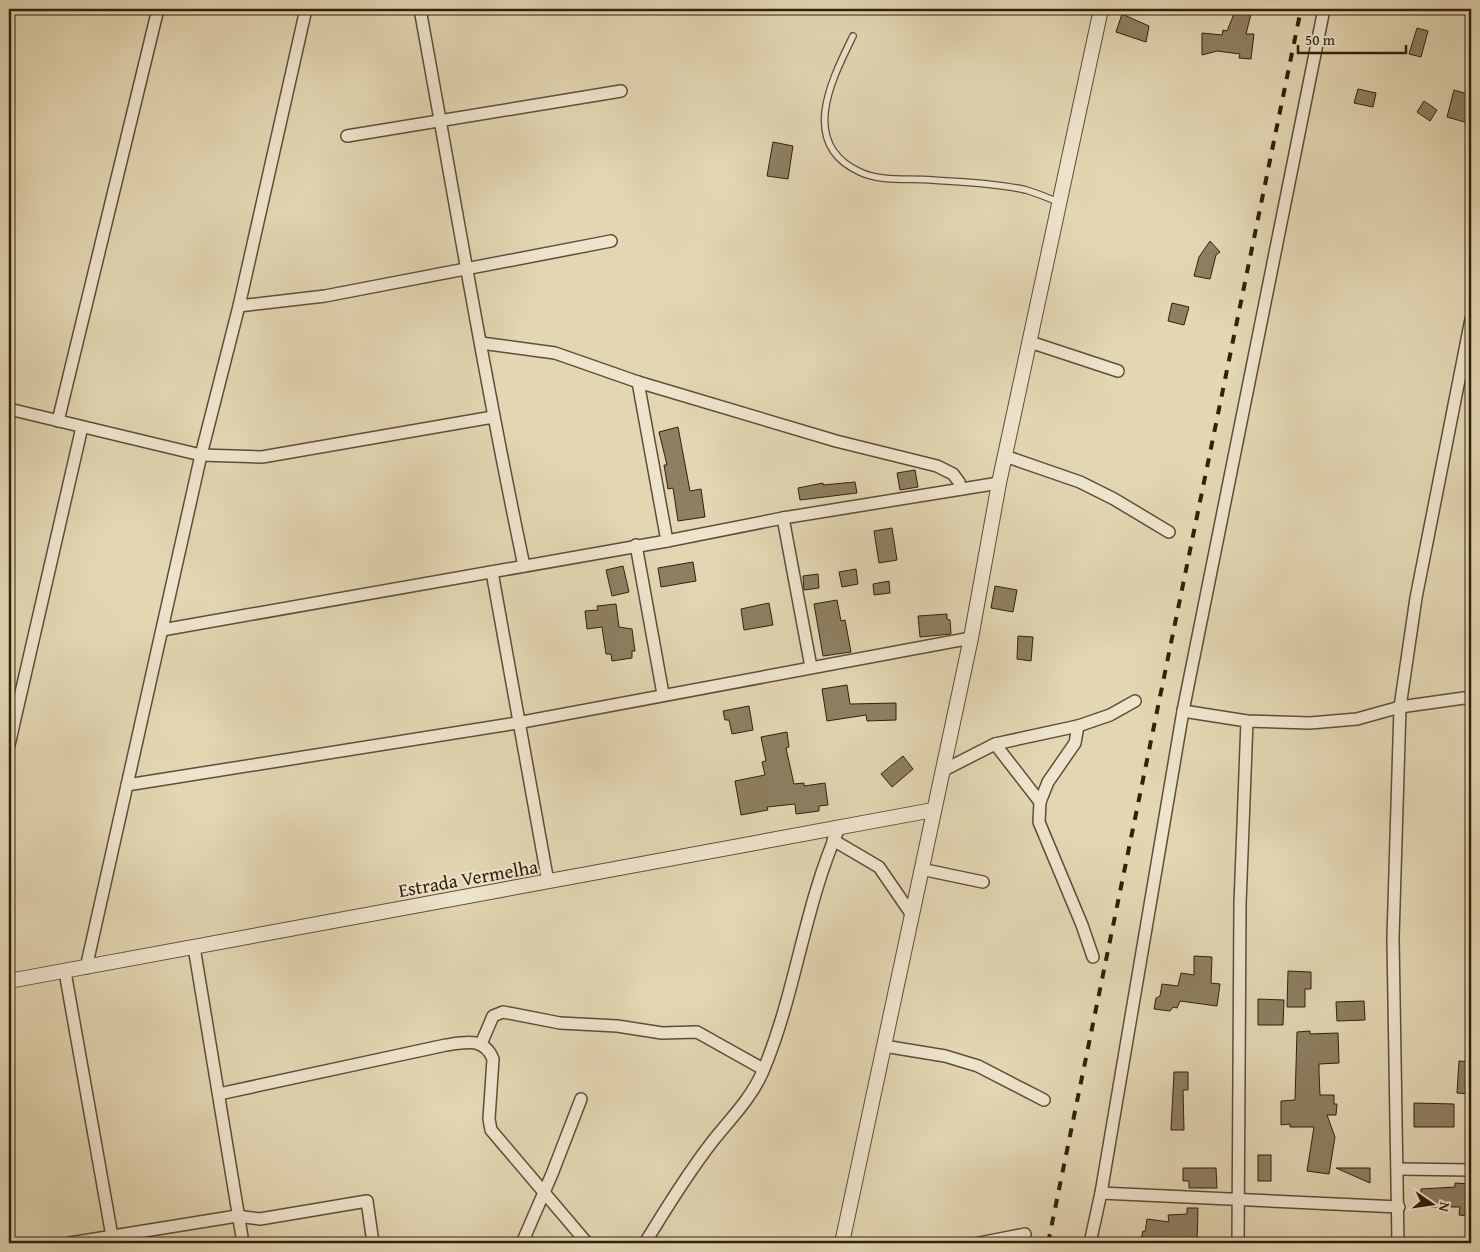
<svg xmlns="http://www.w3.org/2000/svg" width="1480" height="1252" font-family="'Gentium Book Plus',serif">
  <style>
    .building { fill: #8e7f62; stroke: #31200c }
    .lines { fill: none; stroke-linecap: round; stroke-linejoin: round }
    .service-casing { stroke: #5e4e36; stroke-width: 8 }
    .minor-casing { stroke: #5e4e36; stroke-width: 14 }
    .tertiary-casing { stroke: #5e4e36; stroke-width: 16 }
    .service { stroke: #ede4cd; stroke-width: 5.5 }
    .minor { stroke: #ede4cd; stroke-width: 11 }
    .tertiary { stroke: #ede4cd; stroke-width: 14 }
    .rail { stroke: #31200c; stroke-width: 4; stroke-dasharray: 9 9; stroke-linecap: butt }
    .labels { text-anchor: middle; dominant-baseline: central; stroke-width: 4; stroke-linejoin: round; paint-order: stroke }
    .street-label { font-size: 19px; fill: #31200c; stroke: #ede4cd }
  </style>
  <rect width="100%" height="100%" fill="#e3d6b2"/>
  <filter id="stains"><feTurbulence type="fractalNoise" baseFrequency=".004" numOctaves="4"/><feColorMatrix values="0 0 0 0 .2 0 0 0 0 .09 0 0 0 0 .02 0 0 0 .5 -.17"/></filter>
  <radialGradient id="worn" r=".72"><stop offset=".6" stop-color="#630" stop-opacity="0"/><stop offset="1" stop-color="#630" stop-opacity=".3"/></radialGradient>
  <g class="building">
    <path d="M1236,9L1251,14L1246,34H1254L1251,59L1239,58L1240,54L1217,51L1202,55V33L1222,35L1223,30L1227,31Z"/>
    <path d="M1122,14L1149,26L1146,42L1116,32Z"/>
    <path d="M1417,28L1428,31L1421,57L1409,54Z"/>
    <path d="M1358,89L1376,93L1373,107L1354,103Z"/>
    <path d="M1454,90L1471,95V111L1468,123L1447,117Z"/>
    <path d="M1424,101L1437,110L1430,121L1417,112Z"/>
    <path d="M773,142L793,146L788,179L767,176Z"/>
    <path d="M1210,241L1220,252L1216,255L1210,279L1194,276L1199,257Z"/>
    <path d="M1172,303L1189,307L1184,325L1168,321Z"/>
    <path d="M678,427L690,491L701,489L705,517L678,521L673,488L668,489L664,465H667L659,432Z"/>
    <path d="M915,470L918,487L900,490L897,473Z"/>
    <path d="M855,482L857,493L800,500L798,488L823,483V485Z"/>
    <path d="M892,528L897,560L879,563L874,531Z"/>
    <path d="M693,562L696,581L661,587L658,568Z"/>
    <path d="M623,566L629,592L612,596L606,570Z"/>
    <path d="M856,569L858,584L842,587L839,572Z"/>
    <path d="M818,574L819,588L804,590L803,576Z"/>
    <path d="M889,581L890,593L874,595L873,584Z"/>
    <path d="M995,586L1017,590L1013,612L991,608Z"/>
    <path d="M837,600L841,621L845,620L851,652L823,656L814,604Z"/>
    <path d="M769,603L773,625L744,630L741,609Z"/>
    <path d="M616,604L619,627L632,629L635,651H632V658L612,661L611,654H606L602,627L587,629L585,611L598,610L597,606Z"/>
    <path d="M947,614V619L950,620L951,634L920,637L918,616Z"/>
    <path d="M1018,636L1033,637L1031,661L1017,659Z"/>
    <path d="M847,685L850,704L896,703V720L867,721L866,715L827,721L822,689Z"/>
    <path d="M749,706L753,730L732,734L729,720H725L723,711Z"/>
    <path d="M787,732L789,747L786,748L794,784L804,783V786L825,783L828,805L819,806V811L796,814L795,804L767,807L768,810L741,815L735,781L765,775L762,762L766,761L761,737Z"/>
    <path d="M903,756L913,769L892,787L881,774Z"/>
    <path d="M1194,956L1212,957L1211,983L1220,984L1217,1006L1180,1001L1177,1008L1173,1007L1170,1011L1154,1009L1156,998L1160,996L1162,984L1178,986L1181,973L1194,975Z"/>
    <path d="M1288,971L1311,972V989H1305V1007H1287Z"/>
    <path d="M1258,999L1284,1000L1283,1025H1258Z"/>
    <path d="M1364,1001L1365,1020L1337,1021L1336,1002Z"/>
    <path d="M1310,1031V1034L1338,1033L1339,1063L1319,1064V1072L1320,1095H1334V1104H1337L1336,1115H1327L1335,1137L1329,1174L1307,1171L1314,1127H1290V1124L1281,1125V1101L1295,1100L1297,1032Z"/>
    <path d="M1459,1061L1471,1062V1094L1457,1093Z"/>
    <path d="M1174,1072H1188V1090H1183L1184,1130H1171Z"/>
    <path d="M1414,1103L1454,1104V1127H1414Z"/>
    <rect x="1258" y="1155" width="13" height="26"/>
    <path d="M1183,1168H1216L1217,1188H1189V1181H1183Z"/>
    <path d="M1336,1168H1370V1183Z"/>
    <path d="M1455,1183L1471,1184V1216L1459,1215L1460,1207H1421V1189L1455,1187Z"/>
    <path d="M1187,1208H1198L1197,1243H1140L1143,1231L1145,1232L1147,1219L1169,1222L1168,1215L1187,1214Z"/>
  </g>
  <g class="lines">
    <g class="service-casing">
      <path id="service" d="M853,36C832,79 798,144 860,172C881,182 909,178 932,180C962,182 996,183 1026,190C1037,193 1048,198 1058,202"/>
    </g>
    <g class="minor-casing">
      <g id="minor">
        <path d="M420,9C454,195 485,381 524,566"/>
        <path d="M347,136L621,91"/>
        <path d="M239,306L325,296L611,241"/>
        <path d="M1030,342L1118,371"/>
        <path d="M481,343L555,353L638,382L836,441L937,466L953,474L959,482L961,489"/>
        <path d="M638,382L667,541"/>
        <path d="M9,409L201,455L262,457L493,417"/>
        <path d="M58,421L158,9"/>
        <path d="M1005,456L1080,482L1114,499L1169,532"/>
        <path d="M783,518L811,667"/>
        <path d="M636,545L663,694"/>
        <path d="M492,572L548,882"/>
        <path d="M162,630L667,541L783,518L999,483"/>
        <path d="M1183,711L1247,721L1310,723L1357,719L1400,707L1471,697"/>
        <path d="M1078,726L1075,743L1048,782L1040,802L1039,822L1082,925L1093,957"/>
        <path d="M995,744L1040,802"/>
        <path d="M9,745L82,427"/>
        <path d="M942,771L995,744L1078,726L1110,715L1135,701"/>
        <path d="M127,785L517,723L971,638"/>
        <path d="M833,840L879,867L912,915"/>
        <path d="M921,869L983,882"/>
        <path d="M194,947L243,1243"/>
        <path d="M86,968L201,455L239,306L306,9"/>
        <path d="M65,972L113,1242"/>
        <path d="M481,1044L493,1016L503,1012L560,1023L617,1026L662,1033L697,1032L763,1069"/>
        <path d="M884,1046L945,1056L978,1066L1044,1100"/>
        <path d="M219,1094L446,1045C465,1042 484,1037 493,1059L489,1119L491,1130L587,1243"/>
        <path d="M1399,1169L1471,1170"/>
        <path d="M1101,1193L1399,1207"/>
        <path d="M70,1243L237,1216L260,1219L367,1201L373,1243"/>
        <path d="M522,1243L552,1174L581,1099"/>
        <path d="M645,1243C665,1210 688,1173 712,1142C730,1119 751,1099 763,1071C796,993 804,906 839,828"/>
        <path d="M979,1243L1025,1234"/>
        <path d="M1090,1243L1101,1193L1183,711L1324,9"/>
        <path d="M1238,1243L1240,904L1247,721"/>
        <path d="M1398,1243L1393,938L1400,707L1416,598L1471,319"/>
      </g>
    </g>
    <g class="tertiary-casing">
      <g id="tertiary">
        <path d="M9,981L933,810"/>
        <path d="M842,1243L971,638L999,483L1101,9"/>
      </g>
    </g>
    <use href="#service" class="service"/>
    <use href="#minor" class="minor"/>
    <use href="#tertiary" class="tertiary"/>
    <path class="rail" d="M1048,1243L1301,9"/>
  </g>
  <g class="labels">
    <g class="street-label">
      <text transform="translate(468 878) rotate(-10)">Estrada Vermelha</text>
    </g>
  </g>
  <rect width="1480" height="1252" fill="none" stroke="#e3d6b2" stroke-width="30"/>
  <rect x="10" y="10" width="1460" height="1232" fill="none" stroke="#31200c" stroke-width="2.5"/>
  <rect x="15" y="15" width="1450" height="1222" fill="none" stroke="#31200c"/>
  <g transform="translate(1432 1204) rotate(103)" stroke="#ede4cd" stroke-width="4" paint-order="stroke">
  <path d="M0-4L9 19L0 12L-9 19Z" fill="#31200c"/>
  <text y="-8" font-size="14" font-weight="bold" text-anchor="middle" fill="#31200c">N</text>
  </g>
  <path d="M1298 45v8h108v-8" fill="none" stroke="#31200c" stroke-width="2.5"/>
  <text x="1305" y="45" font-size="15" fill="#31200c" stroke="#ede4cd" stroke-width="4" paint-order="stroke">50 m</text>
  <rect width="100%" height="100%" filter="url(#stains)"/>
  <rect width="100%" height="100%" fill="url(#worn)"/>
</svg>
